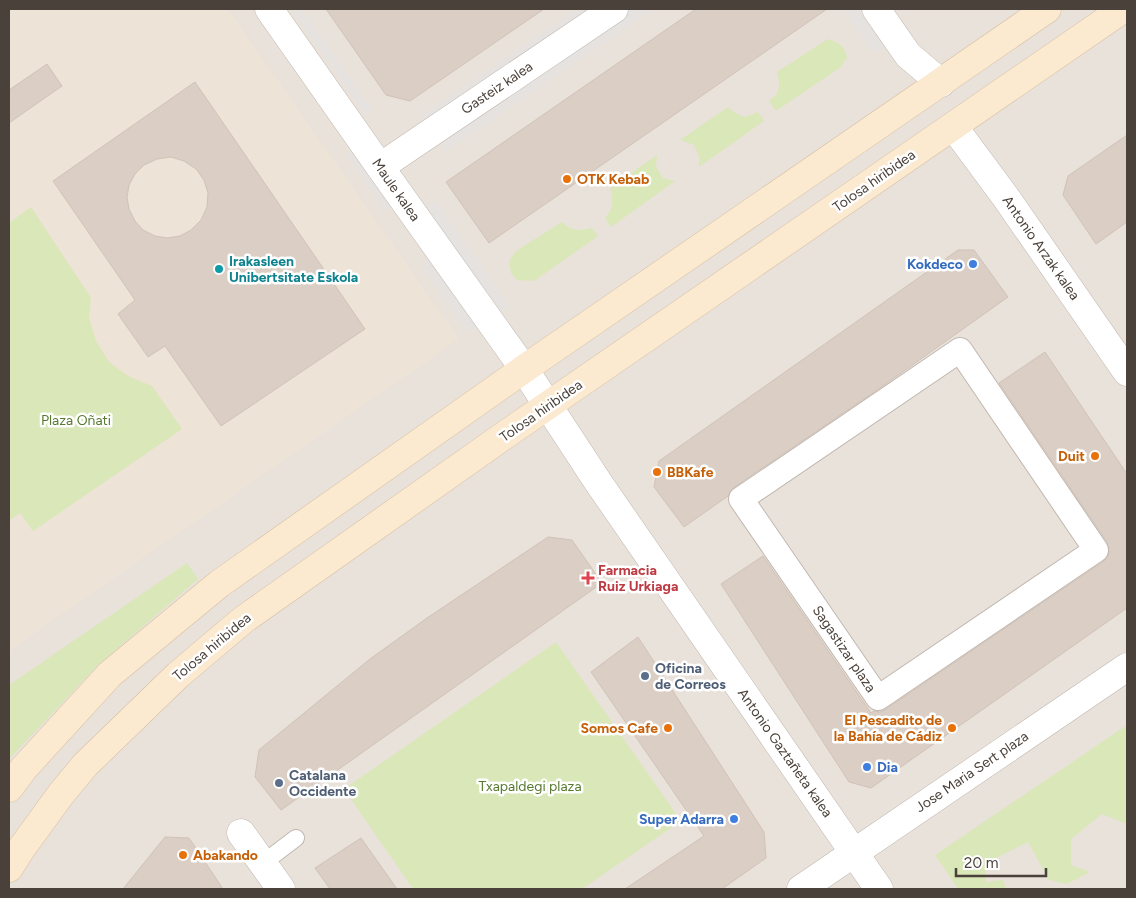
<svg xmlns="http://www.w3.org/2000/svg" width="1136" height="898" font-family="Figtree,sans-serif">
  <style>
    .residential { fill: #e9e2db }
    .education { fill: #ede3d7 }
    .green { fill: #dae7b8 }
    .parking { fill: #e5e2e0 }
    .building { fill: #dacec5; stroke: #d1c2b6; fill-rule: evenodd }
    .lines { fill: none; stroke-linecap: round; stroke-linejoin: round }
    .service-casing { stroke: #c1b7af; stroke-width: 18 }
    .pedestrian-casing { stroke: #c1b7af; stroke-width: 26 }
    .minor-casing { stroke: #c1b7af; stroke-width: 29 }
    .secondary-casing { stroke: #d5bea1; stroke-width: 29 }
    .service { stroke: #fff; stroke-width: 16 }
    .pedestrian { stroke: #fff; stroke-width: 24 }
    .minor { stroke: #fff; stroke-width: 28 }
    .secondary { stroke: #fcead0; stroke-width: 28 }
    .food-dot { fill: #e8710a; stroke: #fff; stroke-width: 2 }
    .shop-dot { fill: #3f7fe0; stroke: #fff; stroke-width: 2 }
    .culture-dot { fill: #0f9aa8; stroke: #fff; stroke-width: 2 }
    .health-dot { fill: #e0444e; stroke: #fff; stroke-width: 2 }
    .service-dot { fill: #5c6f8a; stroke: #fff; stroke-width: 2 }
    .labels { text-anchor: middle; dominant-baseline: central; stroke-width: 5; stroke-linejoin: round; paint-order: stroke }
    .street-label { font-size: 14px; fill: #4a413a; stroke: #fff }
    .food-label { font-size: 14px; font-weight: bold; fill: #c56008; stroke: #fff; text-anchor: start }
    .culture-label { font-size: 14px; font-weight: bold; fill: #0d838f; stroke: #fff; text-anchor: start }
    .shop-label { font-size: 14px; font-weight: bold; fill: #366cbe; stroke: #fff; text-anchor: end }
    .park-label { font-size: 14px; fill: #587a2f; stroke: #fff }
    .health-label { font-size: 14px; font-weight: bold; fill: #be3a42; stroke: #fff; text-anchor: start }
    .service-label { font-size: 14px; font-weight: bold; fill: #4e5e75; stroke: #fff; text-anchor: start }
  </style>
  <rect width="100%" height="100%" fill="#f5f1ed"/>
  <rect class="residential" x="9" y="9" width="1118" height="880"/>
  <path class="education" d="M9,9H228L459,339L9,651Z"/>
  <g class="green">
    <path d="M828,39C838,42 845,46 847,57L841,67L776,111L769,101C781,92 780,86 777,72Z"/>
    <path d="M728,107L735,113L745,117L758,112L764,121L699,167V156L694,145L680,140Z"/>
    <path d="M657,155L656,167L663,178L675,181L611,227L605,218C614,208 613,200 610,188Z"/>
    <path d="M31,207L91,298L89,318L96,341L109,362L128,376L152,386L182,429L33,531L20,513L9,521V223Z"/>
    <path d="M562,222C571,231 579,231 592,228L598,236L534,281L517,280L511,273L509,261L516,251Z"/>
    <path d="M187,563L198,579L99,664L9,759V685Z"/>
    <path d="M556,642L681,821L582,889H413L344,789Z"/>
    <path d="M1127,725V824L1102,814L1071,839V865L1090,872L1067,884L1049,880L1028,842L986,863V882L1003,880L1006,889H958L935,855Z"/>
  </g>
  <g class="parking">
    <path d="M291,9H301L372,110L365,114Z"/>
    <path d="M578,9H593L426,123L421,116Z"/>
    <path d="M623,9H653L446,151L436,137Z"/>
    <path d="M843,9H867L890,42L874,53Z"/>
    <path d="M353,149L392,205L385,210L346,154Z"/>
    <path d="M435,201L509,305L494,316L419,212Z"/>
    <path d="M430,261L477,326L469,332L422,267Z"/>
  </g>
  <g class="building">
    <path d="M326,9H544L410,101L386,95Z"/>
    <path d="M696,9H827L489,243L446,182Z"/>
    <path d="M47,64L62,86L9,123V90Z"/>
    <path d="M195,82L365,329L221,426L165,346L148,357L118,314L135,300L53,181ZM171,157L184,161L196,169L204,180L208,193L207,207L201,220L191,230L180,236L167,238L155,236L143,230L135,221L129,209L127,197L129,185L135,174L144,165L157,159Z"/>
    <path d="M1127,135V222L1096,244L1063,195L1068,176Z"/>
    <path d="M958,250H974L1008,297L880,388L733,488L728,496L684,527L654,487L659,461Z"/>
    <path d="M1045,352L1127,474V608L871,788L849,782L721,584L763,556L871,713L874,711L880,712L886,709L1104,561L1108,556L1109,552L1107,542L999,383Z"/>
    <path d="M548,537L572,540L602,583L281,810L255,777L259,750L370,659L427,618Z"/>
    <path d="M638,637L764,832L766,858L722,889H625L704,836L591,672Z"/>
    <path d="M165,837L189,838L223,889H123Z"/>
    <path d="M361,838L397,889H330L315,868Z"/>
  </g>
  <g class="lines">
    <g class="service-casing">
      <path id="service" d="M263,863L296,838"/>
    </g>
    <g class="pedestrian-casing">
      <path id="pedestrian" d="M960,350L1096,550L878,698L741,499Z"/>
    </g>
    <g class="minor-casing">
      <g id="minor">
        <path d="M269,9L380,167L524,369L598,482L879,889"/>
        <path d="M876,9L908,55L941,83"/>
        <path d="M953,126L1007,199L1127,372"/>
        <path d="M380,167L614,9"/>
        <path d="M241,833L281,889"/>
        <path d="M801,889L1127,667"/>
      </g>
    </g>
    <g class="secondary-casing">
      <g id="secondary">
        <path d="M9,788L24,768L110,674L219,584L524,369L1047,9"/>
        <path d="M9,868L21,849L61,794L85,765L178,675L243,620L502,437L1123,9"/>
      </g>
    </g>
    <use href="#service" class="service"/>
    <use href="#pedestrian" class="pedestrian"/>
    <use href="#minor" class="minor"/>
    <use href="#secondary" class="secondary"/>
  </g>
  <g class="food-dot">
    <circle cx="567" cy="179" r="5"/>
    <circle cx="1095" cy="456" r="5"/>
    <circle cx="657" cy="472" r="5"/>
    <circle cx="668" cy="728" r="5"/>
    <circle cx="952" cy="728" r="5"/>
    <circle cx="183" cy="855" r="5"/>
  </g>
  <g class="shop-dot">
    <circle cx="973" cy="264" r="5"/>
    <circle cx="867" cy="767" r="5"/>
    <circle cx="734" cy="819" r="5"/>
  </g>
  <circle class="culture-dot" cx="219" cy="269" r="5"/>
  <path class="health-dot" d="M585.5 570.5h5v5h5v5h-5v5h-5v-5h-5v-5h5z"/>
  <g class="service-dot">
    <circle cx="645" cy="676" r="5"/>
    <circle cx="279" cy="783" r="5"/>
  </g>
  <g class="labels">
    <g class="street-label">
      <text transform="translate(497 88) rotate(-34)">Gasteiz kalea</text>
      <text transform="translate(874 181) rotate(-35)">Tolosa hiribidea</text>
      <text transform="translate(396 190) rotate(55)">Maule kalea</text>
      <text transform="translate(1041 248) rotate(55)">Antonio Arzak kalea</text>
      <text transform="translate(541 411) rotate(-35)">Tolosa hiribidea</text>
      <text transform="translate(212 647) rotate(-40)">Tolosa hiribidea</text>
      <text transform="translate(844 649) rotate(56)">Sagastizar plaza</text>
      <text transform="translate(785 753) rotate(55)">Antonio Gaztañeta kalea</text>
      <text transform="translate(972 772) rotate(-34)">Jose Maria Sert plaza</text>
    </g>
    <g class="food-label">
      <text x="577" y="179">OTK Kebab</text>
      <text x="1085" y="456" text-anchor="end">Duit</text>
      <text x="667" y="472">BBKafe</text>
      <text x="942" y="720" text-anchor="end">El Pescadito de<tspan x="942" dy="16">la Bahía de Cádiz</tspan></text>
      <text x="658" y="728" text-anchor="end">Somos Cafe</text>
      <text x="193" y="855">Abakando</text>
    </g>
    <g class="culture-label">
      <text x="229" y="261">Irakasleen<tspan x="229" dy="16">Unibertsitate Eskola</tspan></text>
    </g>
    <g class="shop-label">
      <text x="963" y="264">Kokdeco</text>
      <text x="877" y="767" text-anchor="start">Dia</text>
      <text x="724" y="819">Super Adarra</text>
    </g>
    <g class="park-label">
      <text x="76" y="420">Plaza Oñati</text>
      <text x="530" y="786">Txapaldegi plaza</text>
    </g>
    <g class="health-label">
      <text x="598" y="570">Farmacia<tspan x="598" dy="16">Ruiz Urkiaga</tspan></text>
    </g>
    <g class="service-label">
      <text x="655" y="668">Oficina<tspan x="655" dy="16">de Correos</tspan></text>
      <text x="289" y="775">Catalana<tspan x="289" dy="16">Occidente</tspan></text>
    </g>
  </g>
  <rect width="1136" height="898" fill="none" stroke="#4a413a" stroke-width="20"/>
  <path d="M956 868v8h90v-8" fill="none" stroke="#4a413a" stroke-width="2.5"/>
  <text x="964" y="868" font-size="15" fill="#4a413a" stroke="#ffffff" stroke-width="4" paint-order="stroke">20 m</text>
</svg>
